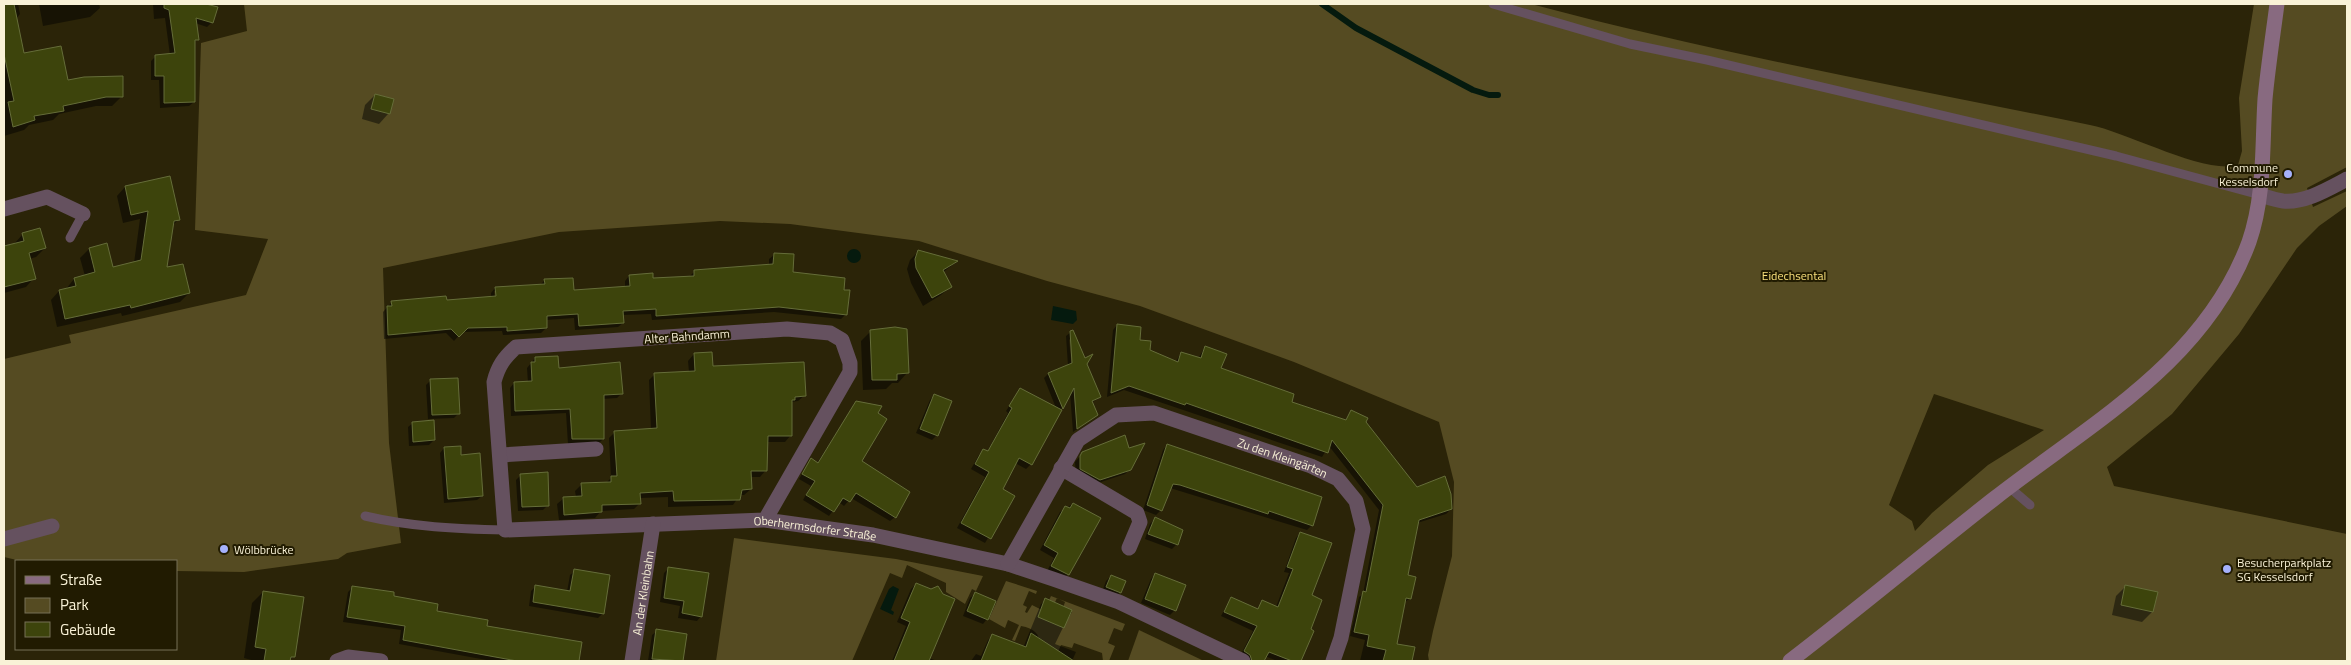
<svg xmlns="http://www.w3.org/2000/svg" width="2351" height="665" font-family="'Titillium Web',sans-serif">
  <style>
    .green { fill: #554b22; fill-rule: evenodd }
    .water { fill: #051a0e }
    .shadow { fill: #0007; fill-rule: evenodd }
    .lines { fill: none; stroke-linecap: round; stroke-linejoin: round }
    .stream { stroke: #051a0e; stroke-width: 6 }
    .building { fill: #3d440c; stroke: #656d39 }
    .lane { stroke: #65515f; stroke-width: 9 }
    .street { stroke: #65515f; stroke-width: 15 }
    .secondary { stroke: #886a80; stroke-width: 15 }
    .poi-dot { fill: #a5b1fc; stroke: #211b01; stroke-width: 2 }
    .labels { text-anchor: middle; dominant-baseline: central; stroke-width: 4; stroke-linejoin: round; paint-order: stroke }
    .poi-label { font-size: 12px; fill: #f9f2d7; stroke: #211b01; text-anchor: start }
    .park-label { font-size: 12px; fill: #f9e07b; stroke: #211b01 }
    .street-label { font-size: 12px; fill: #f9f2d7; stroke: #211b01 }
  </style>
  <rect width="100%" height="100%" fill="#2b2408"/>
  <g class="green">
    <path d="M244,4H1531C1715,53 1903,87 2090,125C2127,132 2205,175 2238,165L2242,151L2239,98L2254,4H2347V167L2307,188L2313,207L2347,191V206L2319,226L2297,248L2239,334L2172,414L2107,467L2114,486L2347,534V661H1429L1428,655L1433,631L1452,556L1454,482L1439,422L1294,362L1140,306L1047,281L919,241L790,224L720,221L559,232L383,268L389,443L401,543L347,553L338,559L244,572L176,571V561H21L4,557V359L71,343L69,335L246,295L268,239L195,230L201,43L247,31ZM1934,394L2044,430L1988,465L1932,513L1915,531L1912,521L1889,505Z"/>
    <path d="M734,538L896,559L983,576L976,591L972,589L965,604L946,592V583L907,565L902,578L890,573L852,661H716Z"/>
    <path d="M1006,581L1037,591L1036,594L1029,591L1023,605L1027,607L1025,612L1027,613L1032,605L1044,611L1051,596L1125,624L1122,631L1114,628L1108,643L1115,646L1109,661H1103L1102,653L1074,643L1072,648L1061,645L1057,654L1049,652L1045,661H1035C1042,643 1043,630 1021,626L1015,641L1012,640L1019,625L1008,620L1005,628L989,619ZM1057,598L1065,602L1061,614L1064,608L1072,612L1069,617L1049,615Z"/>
    <path d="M1139,630L1204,661H1128Z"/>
  </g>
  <g class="water">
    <circle cx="854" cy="256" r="7"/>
    <path d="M1053,306L1076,311L1077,320L1073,324L1051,320Z"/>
    <path d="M893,586L899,589L891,610L894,612L893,615L880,609L889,589Z"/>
  </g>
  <g class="shadow">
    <path d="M4,4H18L20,14L16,19L23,55L39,94L122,96L112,106H96L59,114L53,120L29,125L24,130L4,136Z"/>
    <path d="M39,4H99L100,8L90,17L43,26Z"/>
    <path d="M153,4H202L216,8L212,22L207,27L195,23L197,39L193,43L194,102L189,106L160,108L159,80H151V61L156,56L170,55L165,18L154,19Z"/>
    <path d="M375,95L392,100L388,114L379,124L362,119L365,105Z"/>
    <path d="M169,178L178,220L172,226L165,269L189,293L180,302L122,316L121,313L57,327L51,300L59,291L66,289L74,279L85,276L80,258L89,249L106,245L112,269L134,263L140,219L123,223L117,196L125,187Z"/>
    <path d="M23,234L45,248L36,257L29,259L34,278L26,287L4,293V247L14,244Z"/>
    <path d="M919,251L956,262L942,273L950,287L941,295L923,306L911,283L907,269L910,260Z"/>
    <path d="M774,255L792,273L843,291L846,314L841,319L774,312L652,320L651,314L622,315L623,323L618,327L575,330L574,318L546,320V328L541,333L503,335L502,331L462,332L454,341L446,333L384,339L383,312L392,302L445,301L491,297V293L495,288L540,285L545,280L573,291L625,288V281L629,276L652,280L690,276L694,272L769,265V259ZM494,291H496L497,302H495Z"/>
    <path d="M1117,325L1149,351L1175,363L1181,353L1198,359L1205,347L1220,369L1290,402L1345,421L1351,412L1365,422L1416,488L1451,509L1446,514L1417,523L1407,576L1410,598L1404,603L1395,645L1413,648L1410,661H1360L1365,640L1350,636L1359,597L1363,594L1379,510L1329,446L1322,457L1124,390L1107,397L1113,330Z"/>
    <path d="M871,331L907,373L898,383H892L886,389L863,390L861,341Z"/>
    <path d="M1071,332L1100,397L1091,403L1097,415L1073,432L1070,393L1031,464L1026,469L1015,463L1002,490L1013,496L985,543L957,528L985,477L971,469L979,455L984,450L987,452L1008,413L1006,411L1020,389L1056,408L1044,378L1048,374L1068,366L1066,336ZM1069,339L1072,342L1074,369H1072Z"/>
    <path d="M694,354L712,367L805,395L798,401L791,402V435L785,442H766V470L760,477H750L751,489L744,495H740L733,505L668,507V497L640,498V503L634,509L601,511L595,518L559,520L557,504L564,498L576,497L575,491L582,484L606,483L611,478L609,438L615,432L651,430L649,380L655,374L689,372L688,361Z"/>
    <path d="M535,358L622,393L617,398L602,399L603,439L598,444H568L566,413L511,416L510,388L514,383H528L527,368Z"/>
    <path d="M431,380L459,413L454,418L428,419L426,385Z"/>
    <path d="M934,395L937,435L932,440L916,433L930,400Z"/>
    <path d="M857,402L860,462L895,517L890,521L851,498L844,506L839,502L829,516L803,500L811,486L799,479L811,460L817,463Z"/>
    <path d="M413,423L434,440L429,445L409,446L408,427Z"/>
    <path d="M1167,445L1312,525L1307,530L1170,488L1161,510L1156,515L1143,510L1163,450Z"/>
    <path d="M444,448L460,456L482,496L477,500L444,503L440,453Z"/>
    <path d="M1083,453L1130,469L1125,474L1095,484L1076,473L1075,462Z"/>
    <path d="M521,475L548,505L543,510L518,511L516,480Z"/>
    <path d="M1073,504L1068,574L1063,579L1047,571L1054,558L1040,550L1060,512Z"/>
    <path d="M1155,519L1177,544L1172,549L1145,539L1150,524Z"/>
    <path d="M1300,533L1311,595L1309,630L1312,631L1300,661H1277L1265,656L1262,661H1248L1240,656L1253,631L1221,616L1231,598L1256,610L1263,602L1276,607L1289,573L1284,572L1296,538Z"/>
    <path d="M669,568L701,616L697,621L678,618L680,606L660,602L664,573Z"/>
    <path d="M575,571L603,613L598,618L529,606L531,591L536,586L567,592L570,575Z"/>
    <path d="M1155,574L1175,610L1170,615L1141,603L1151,579Z"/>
    <path d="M1111,576L1120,592L1116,597L1102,592L1106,581Z"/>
    <path d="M916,584L929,658L937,661H892L906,626L897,622L911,589Z"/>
    <path d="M2126,586L2156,593L2152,612L2142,622L2112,615L2116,596Z"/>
    <path d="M353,587L392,597L485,627L580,643L577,661H492L399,644L401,630L343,622L348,592Z"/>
    <path d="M263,592L293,657L289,661H255L244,658L252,603Z"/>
    <path d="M975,594L987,619L983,624L963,616L970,598Z"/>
    <path d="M1046,600L1071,611L1055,644L1076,652L1072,661H971L976,654L981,656L988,640L993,635L1023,648L1041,604Z"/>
    <path d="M657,631L686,635L682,661H648L652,635Z"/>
  </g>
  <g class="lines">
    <path class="stream" d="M1322,4L1356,28L1473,90L1489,95H1498"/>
  </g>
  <g class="building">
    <path d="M4,4H14L24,53L61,46L68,80L84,77L123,76V97H106L63,106L64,111L34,116L35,120L13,127L8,102L14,101L4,54Z"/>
    <path d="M164,4H206L218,7L213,23L196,18L199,40H195V102L164,103V76H155V55L175,53L169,10L164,8Z"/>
    <path d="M375,94L394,99L390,114L371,109Z"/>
    <path d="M170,176L180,220L174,221L167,267L183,264L190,293L131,308L130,305L65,319L59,290L76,286L74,278L95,272L89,248L107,243L113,267L141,260L148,211L131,215L125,186Z"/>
    <path d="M40,228L46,248L29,253L36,279L4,287V246L24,241L22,233Z"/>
    <path d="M918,250L958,261L943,270L952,287L932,298L916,268L915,259Z"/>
    <path d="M774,253L794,254L793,272L845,278L844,290H850L847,315L779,307L656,316V309L623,311L624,323L579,326L578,314L547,316V328L507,331V327L468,328L459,337L451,329L388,335L387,306H392L391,301L446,296L447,300L496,296L495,287L545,284L544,279L573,278L574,290L630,286L629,275L653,273V278L694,276V270L773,264Z"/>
    <path d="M1117,324L1141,327L1140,340L1151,341L1150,350L1178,362L1181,352L1201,358L1205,346L1227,354L1221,368L1294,394L1292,402L1346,420L1351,410L1368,418L1366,422L1417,487L1445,476L1451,494L1452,509L1419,520L1408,575L1416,577L1411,599L1406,598L1397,644L1415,647L1412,661H1383L1386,650L1367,646L1369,635L1354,632L1363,591L1366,592L1383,505L1332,440L1328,453L1186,403L1185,405L1129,386L1111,393Z"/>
    <path d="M895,327L907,329L909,373L897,374V380H872L870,330Z"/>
    <path d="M1073,330L1085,358L1093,354L1087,364L1101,397L1092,401L1098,415L1077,429L1074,388L1063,409L1048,373L1072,363L1070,331Z"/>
    <path d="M712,352L713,366L804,362L806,396L795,397V400H792V436H768L767,471H751L752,489L742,490L740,500L674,501L673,491L640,493L641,504L602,505V512L564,515L563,497L582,496L581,483L611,482V476H617L614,431L657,428L654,373L695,371L694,353Z"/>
    <path d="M558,356L559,368L620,362L623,394L604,395V439H572L570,409L515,411L514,382L532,381L531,362H535V357Z"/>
    <path d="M458,378L460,414L432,415L430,379Z"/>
    <path d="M1020,388L1062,410L1032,465L1019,458L1003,489L1015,496L991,539L961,523L989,472L975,464L983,449L988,451L1012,408L1009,406Z"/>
    <path d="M934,394L952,401L938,436L920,429Z"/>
    <path d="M856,401L882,406L878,413L887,419L862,461L910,492L896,518L856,493L850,502L843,498L834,512L806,495L815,481L802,474L811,458L818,463Z"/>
    <path d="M434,420L435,440L413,442L412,422Z"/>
    <path d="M1125,435L1129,448L1145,443L1131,470L1100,480L1080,469V456L1082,452Z"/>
    <path d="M1167,444L1322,497L1313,526L1269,511L1268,514L1180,485L1173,484L1162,511L1147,505Z"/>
    <path d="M461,446V455L480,453L483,496L448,499L444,447Z"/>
    <path d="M548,472L549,506L522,507L520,474Z"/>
    <path d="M1073,503L1101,518L1069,575L1051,566L1058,553L1044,545L1065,506L1070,508Z"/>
    <path d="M1155,517L1183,530L1178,545L1148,534Z"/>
    <path d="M1300,532L1332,543L1312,595L1322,600L1311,629L1314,631L1301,661H1292L1269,652L1264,661H1252L1250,655L1244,651L1257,626L1224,612L1231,597L1258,609L1262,600L1278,607L1293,569L1287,567Z"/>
    <path d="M668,567L709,573L702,617L682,613L684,601L664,598Z"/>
    <path d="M574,569L610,575L604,614L533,602L535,585L570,591Z"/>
    <path d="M1155,573L1186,585L1176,611L1145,599Z"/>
    <path d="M1111,575L1126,581L1121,593L1106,587Z"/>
    <path d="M916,583L931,589L938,586L943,594L955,599L929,661H894L910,622L901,618Z"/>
    <path d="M2125,585L2158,592L2153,612L2121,605Z"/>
    <path d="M352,586L394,592V596L438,604L437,611L488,620L487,626L582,642L579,661H517L403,640L405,626L347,617Z"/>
    <path d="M263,591L304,597L295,657H291L290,661H264L266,649L255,647Z"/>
    <path d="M975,592L996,601L988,620L967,611Z"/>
    <path d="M1045,598L1072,610L1064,628L1038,617Z"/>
    <path d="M656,629L687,634L683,661L652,659Z"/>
    <path d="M1031,633L1074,661H981L992,634L1026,647Z"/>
  </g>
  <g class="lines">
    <g class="lane">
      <path d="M1493,4L1630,44L1707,60L2116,156L2260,195"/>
      <path d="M70,238L83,214"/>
      <path d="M2009,487L2030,505"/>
      <path d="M365,516C412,527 457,529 505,530"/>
    </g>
    <g class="street">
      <path d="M2260,195C2267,197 2275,200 2283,201C2305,203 2328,189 2347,179"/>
      <path d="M4,209L47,197L83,214"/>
      <path d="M501,455L596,449"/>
      <path d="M1061,468L1137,513L1140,522L1129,548"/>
      <path id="s1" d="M765,520L850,372V363L842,340L830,333L787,329L516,347C504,358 498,366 494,382L505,530L765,520L873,535L1008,564L1053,579L1119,602L1243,661"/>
      <path d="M4,539L52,526"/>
      <path id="s2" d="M1008,564L1078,440L1116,415L1154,413L1311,466L1338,479L1356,501L1363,529L1341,638L1333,661"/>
      <path d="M337,661L348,657L381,661"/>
      <path id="s3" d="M632,661L653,524"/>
    </g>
    <path class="secondary" d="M1790,661C1859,608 1926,552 1995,498C2091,423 2205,362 2249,242C2265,196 2262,147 2265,99C2268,67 2273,35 2277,4"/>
  </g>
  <g class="poi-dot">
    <circle cx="2288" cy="174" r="5"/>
    <circle cx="224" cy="549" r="5"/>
    <circle cx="2227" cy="569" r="5"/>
  </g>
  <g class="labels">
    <g class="poi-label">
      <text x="2278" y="167" text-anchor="end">Commune<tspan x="2278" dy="14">Kesselsdorf</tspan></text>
      <text x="234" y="549">Wölbbrücke</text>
      <text x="2237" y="562">Besucherparkplatz<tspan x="2237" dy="14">SG Kesselsdorf</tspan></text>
    </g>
    <g class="park-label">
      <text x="1794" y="275">Eidechsental</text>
    </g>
    <g class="street-label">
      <text transform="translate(687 336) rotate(-4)">Alter Bahndamm</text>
      <text stroke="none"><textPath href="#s2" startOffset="362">Zu den Kleingärten</textPath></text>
      <text stroke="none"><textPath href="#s1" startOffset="1034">Oberhermsdorfer Straße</textPath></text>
      <text stroke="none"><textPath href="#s3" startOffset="69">An der Kleinbahn</textPath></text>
    </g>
  </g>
  <rect width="2351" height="665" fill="none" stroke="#f9f2d7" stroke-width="10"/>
  <rect x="15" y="560" width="162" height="90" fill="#211b01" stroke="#777157"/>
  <rect x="25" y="576" width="25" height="8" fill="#886a80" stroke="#777157"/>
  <text x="60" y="585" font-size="15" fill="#f9f2d7">Straße</text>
  <rect x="25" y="598" width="25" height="15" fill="#554b22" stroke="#777157"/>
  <text x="60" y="610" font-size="15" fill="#f9f2d7">Park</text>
  <rect x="25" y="622" width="25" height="15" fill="#3d440c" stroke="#777157"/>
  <text x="60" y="635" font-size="15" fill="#f9f2d7">Gebäude</text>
</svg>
